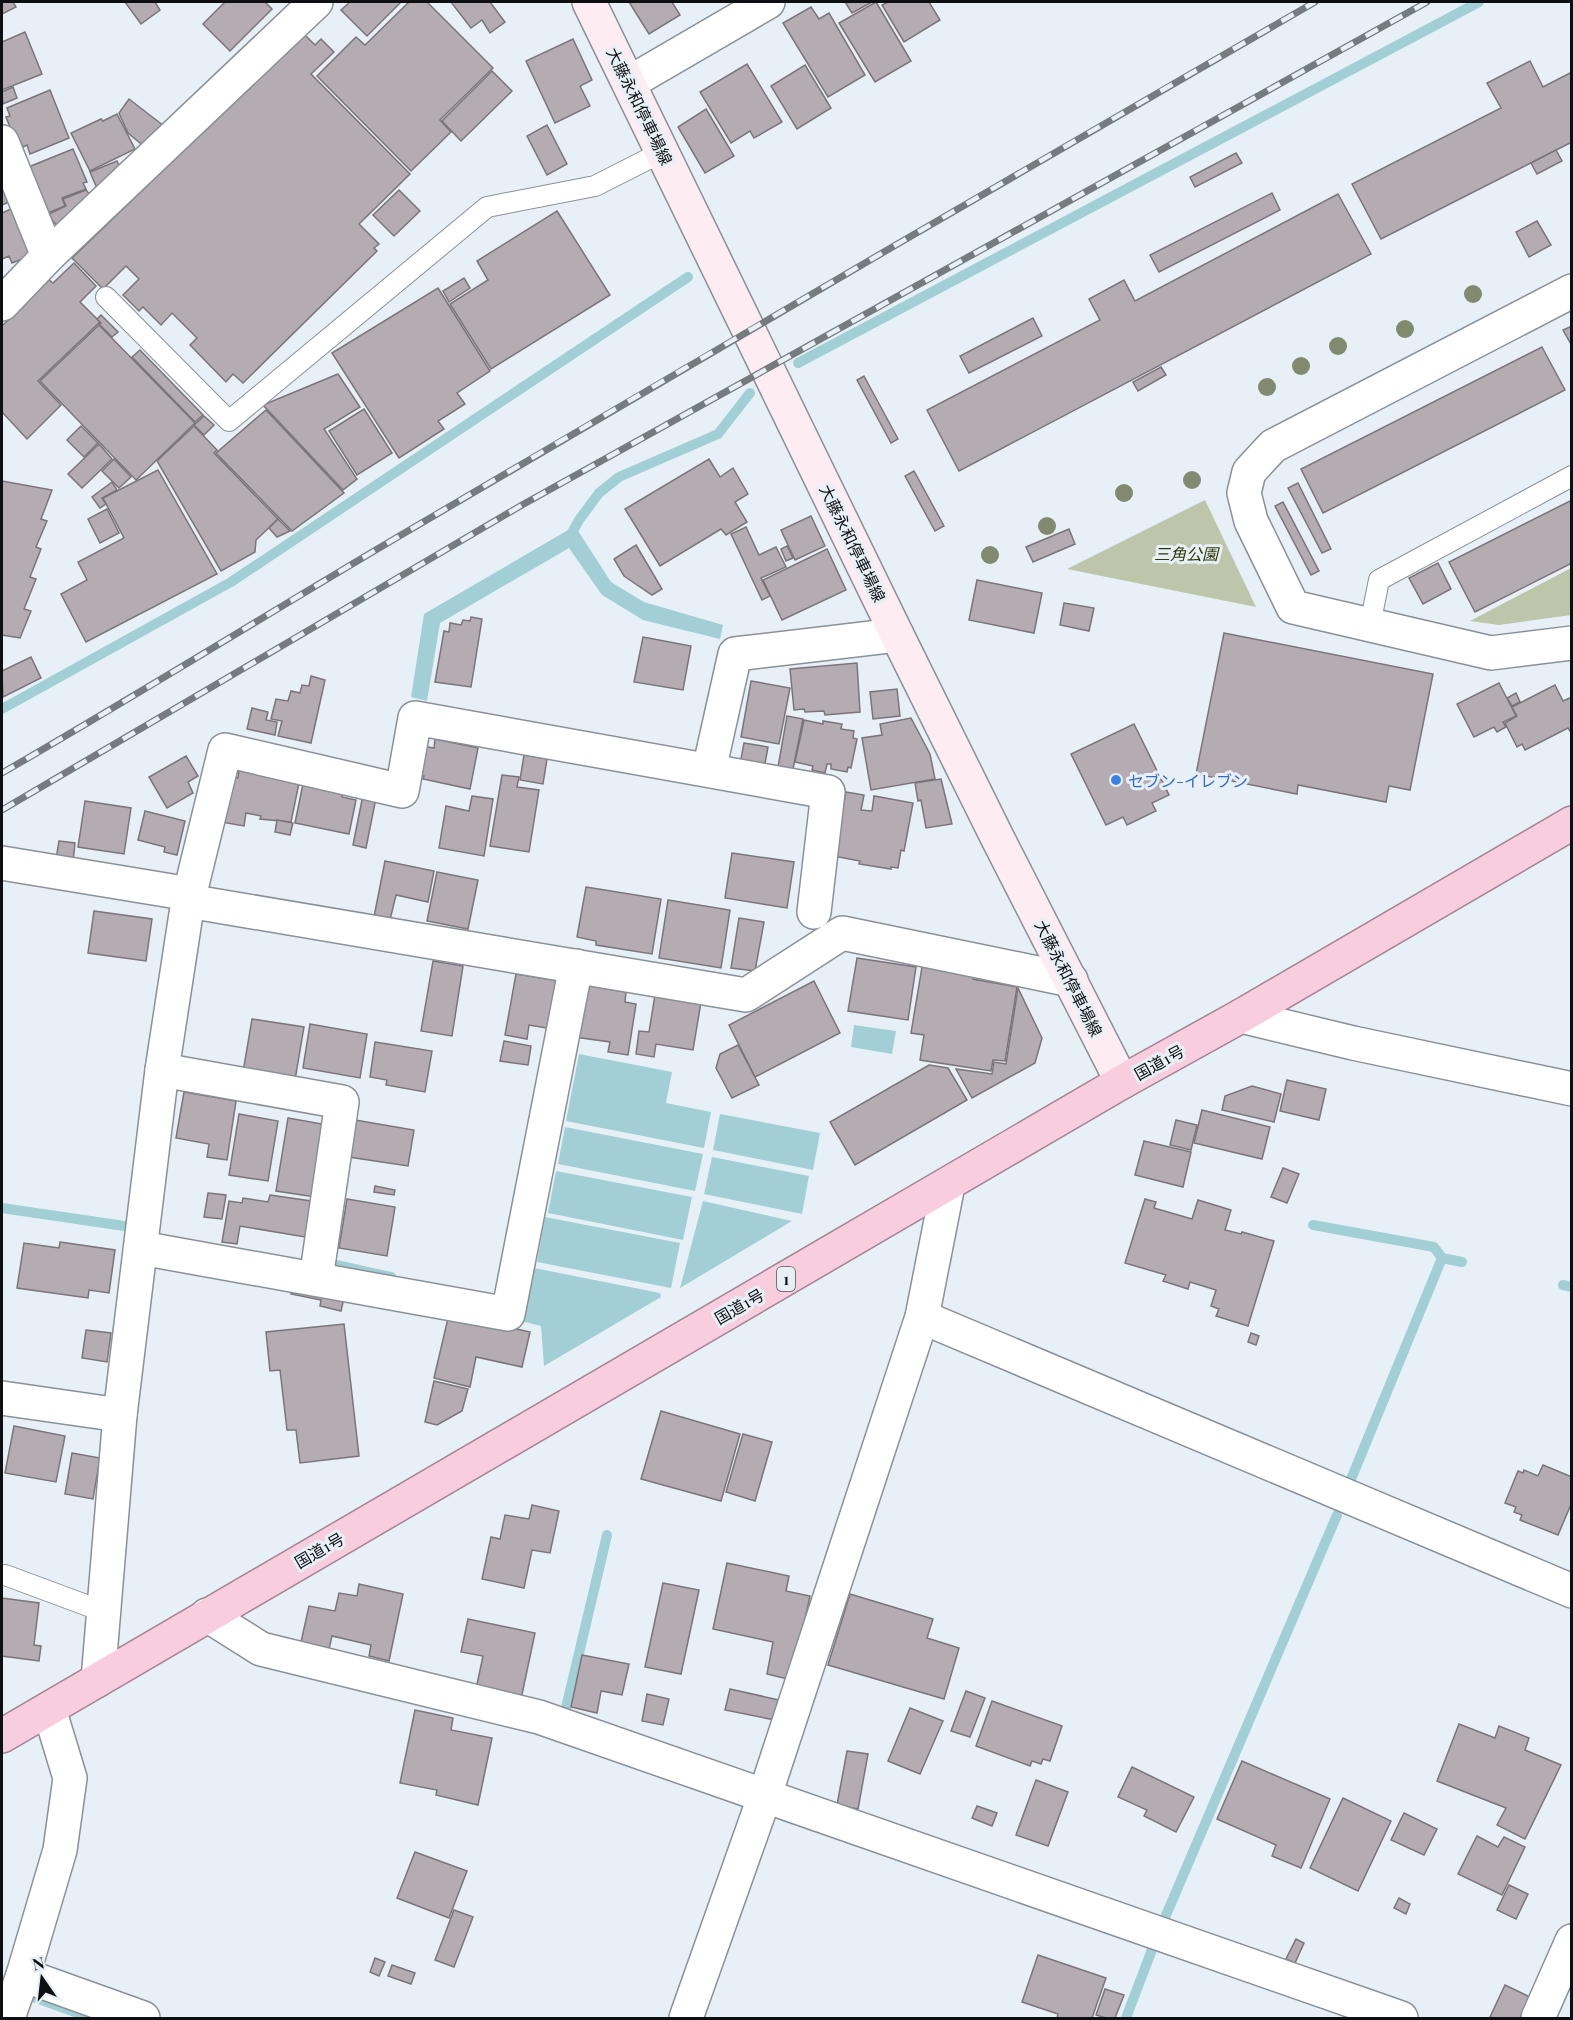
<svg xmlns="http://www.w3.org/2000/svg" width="1573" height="2020" font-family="'Playfair Display','Noto Sans JP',serif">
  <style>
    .green { fill: #bdc5aa }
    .water { fill: #a2cfd5 }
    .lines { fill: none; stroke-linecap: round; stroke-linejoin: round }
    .stream { stroke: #a2cfd5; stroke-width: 10 }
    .building { fill: #b4acb2; stroke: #7b747a; stroke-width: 1.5 }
    .service-casing { stroke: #899097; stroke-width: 22 }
    .minor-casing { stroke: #899097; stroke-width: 36 }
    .tertiary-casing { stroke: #899097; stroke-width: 36 }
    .secondary-casing { stroke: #899097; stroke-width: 36 }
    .trunk-casing { stroke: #a58392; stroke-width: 36 }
    .service { stroke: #fff; stroke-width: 20 }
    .minor { stroke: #fff; stroke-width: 33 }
    .tertiary { stroke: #fff; stroke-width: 33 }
    .secondary { stroke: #fdedf3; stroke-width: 33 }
    .trunk { stroke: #f8cedf; stroke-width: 33 }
    .rail-casing { stroke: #767b80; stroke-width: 7 }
    .rail { stroke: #e8f0f7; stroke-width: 4.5; stroke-dasharray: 14; stroke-linecap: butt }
    .tree { fill: #818a6f }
    .shop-dot { fill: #3f7fe0; stroke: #e8f0f7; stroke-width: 2 }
    .labels { text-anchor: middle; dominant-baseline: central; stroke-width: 6; stroke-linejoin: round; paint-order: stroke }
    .shield { fill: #e8f0f7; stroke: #4f5257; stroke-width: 1.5 }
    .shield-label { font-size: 15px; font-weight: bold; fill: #0d0f12 }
    .street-label { font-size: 16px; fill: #0d0f12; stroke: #e8f0f7 }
    .park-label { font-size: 16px; font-style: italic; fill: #2d3700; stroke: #e8f0f7 }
    .shop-label { font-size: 16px; fill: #366cbe; stroke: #e8f0f7; text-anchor: start }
  </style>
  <rect width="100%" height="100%" fill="#e8f0f7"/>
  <g class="green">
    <path d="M1205,500L1256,607L1067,569Z"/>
    <path d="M1571,568V615L1499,625L1470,621Z"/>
  </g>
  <g class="water">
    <path d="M575,526L611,582L644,602L723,625L720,639L643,620L602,595L569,548L440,623L427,701L411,697L424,614Z"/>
    <path d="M854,1025L896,1031L892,1054L851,1047Z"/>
    <path d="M579,1054L672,1072L666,1103L711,1112L704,1148L566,1121Z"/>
    <path d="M720,1114L820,1133L813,1170L713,1150Z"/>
    <path d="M565,1127L703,1154L695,1191L558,1164Z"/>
    <path d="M712,1157L809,1176L802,1214L704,1194Z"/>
    <path d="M556,1171L692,1197L683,1240L548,1213Z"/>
    <path d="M703,1201L792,1221L680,1288Z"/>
    <path d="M545,1217L680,1243L671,1288L537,1262Z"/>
    <path d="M534,1268L660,1293L661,1297L544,1366L541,1326L521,1321Z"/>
  </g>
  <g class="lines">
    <g class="stream">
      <path d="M798,363L1479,2"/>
      <path d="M569,538L579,520L599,493L619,477L718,434L750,393"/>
      <path d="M2,709L231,582L688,277"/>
      <path d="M2,1208L131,1227"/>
      <path d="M1313,1225L1434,1247L1442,1258"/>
      <path d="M336,1265L391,1277"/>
      <path d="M1563,1285L1572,1287"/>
      <path d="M1347,1489L1442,1258L1462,1262"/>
      <path d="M566,1708L607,1535"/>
      <path d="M1164,1920L1337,1515"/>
      <path d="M33,1997L92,2018"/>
      <path d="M1126,2018L1153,1947"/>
    </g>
  </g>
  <g class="building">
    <path d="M2,2H13L16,7L2,14Z"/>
    <path d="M125,2H155L160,10L141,24Z"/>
    <path d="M225,2H265L272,9L230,51L203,24Z"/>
    <path d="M350,2H401L367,36L341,10Z"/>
    <path d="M409,2H427L493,68L440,120L451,132L411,171L317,76L356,37L365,45Z"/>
    <path d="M451,2H490L505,22L490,33L482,20L471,28Z"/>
    <path d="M629,2H672L680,15L649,34Z"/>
    <path d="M845,2H872L852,13Z"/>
    <path d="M876,2L911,61L875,82L839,23Z"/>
    <path d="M888,2H929L940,20L904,42L882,5Z"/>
    <path d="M811,7L819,19L829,13L865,75L828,97L783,23Z"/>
    <path d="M25,32L42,74L2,90V42Z"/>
    <path d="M304,34L315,45L321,39L334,52L311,74L410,174L359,224L379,244L374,248L377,251L243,383L233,374L226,382L190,345L197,338L172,313L161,325L143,307L139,311L123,295L139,279L126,266L103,289L72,258Z"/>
    <path d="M573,39L592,80L580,86L590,106L555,123L526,61Z"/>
    <path d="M1530,61L1543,87L1572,72V142L1381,239L1352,184L1501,108L1487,83Z"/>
    <path d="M747,64L782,122L754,138L750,131L731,143L700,92Z"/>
    <path d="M805,65L831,108L797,129L771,86Z"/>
    <path d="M492,71L512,91L461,141L442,121Z"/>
    <path d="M13,87L17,98L3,104L2,92Z"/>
    <path d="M50,90L69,138L30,154L27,145L23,147L20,141L16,142L6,117L10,116L7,108Z"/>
    <path d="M129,99L164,126L146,148L128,133L119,113Z"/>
    <path d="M706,109L734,156L705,173L678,127Z"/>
    <path d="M117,114L135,149L90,171L71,133L101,119L103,121Z"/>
    <path d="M547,125L567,164L547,175L527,136Z"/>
    <path d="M73,149L87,182L83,183L86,189L62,198L65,206L48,213L26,168Z"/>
    <path d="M1556,150L1562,161L1537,174L1531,163Z"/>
    <path d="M1236,153L1242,163L1195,187L1190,177Z"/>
    <path d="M117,161L122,172L99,193L90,172Z"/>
    <path d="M2,178L11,201L2,205Z"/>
    <path d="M86,190L94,199L61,230L53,221L49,214L66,206L63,199Z"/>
    <path d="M399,190L420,211L394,236L373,215Z"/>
    <path d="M1272,193L1280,210L1159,272L1150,255Z"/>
    <path d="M1338,194L1371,254L959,471L927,410L1100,320L1089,299L1124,280L1135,301Z"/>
    <path d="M11,209L30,256L12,263L9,256L2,259V213Z"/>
    <path d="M557,211L610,295L491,369L450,304L488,280L477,261Z"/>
    <path d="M1537,221L1551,245L1529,257L1516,232Z"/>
    <path d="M74,263L96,286L80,302L100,322L38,381L61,405L27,439L2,412V326L49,280L53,283Z"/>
    <path d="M464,278L470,288L449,302L443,291Z"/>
    <path d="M438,288L490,371L457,393L465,404L438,421L444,429L399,458L332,353Z"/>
    <path d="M101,315L118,332L112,337L99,324L101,323L97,319Z"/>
    <path d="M1033,318L1042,336L969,373L960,356Z"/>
    <path d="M99,325L195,423L136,480L40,381Z"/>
    <path d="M1572,326V346L1563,330Z"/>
    <path d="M1542,347L1565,390L1323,513L1301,469Z"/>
    <path d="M140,350L203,415L195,422L132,357Z"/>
    <path d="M1161,367L1166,375L1138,391L1133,382Z"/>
    <path d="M338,374L360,407L324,429L357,479L343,490L263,405Z"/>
    <path d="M864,376L898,439L891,443L857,380Z"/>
    <path d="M364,409L392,453L357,475L329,431Z"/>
    <path d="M266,410L344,493L292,531L216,453Z"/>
    <path d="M204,416L214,425L204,435L194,425Z"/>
    <path d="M81,426L98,443L84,457L67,440Z"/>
    <path d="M194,426L217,450L214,453L278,519L256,540L255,552L221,571L157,461Z"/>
    <path d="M99,444L112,459L82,488L68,474Z"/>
    <path d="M114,459L131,477L119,488L102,471Z"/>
    <path d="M709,459L720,477L733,468L748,494L735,502L747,522L726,535L721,529L660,566L625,509Z"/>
    <path d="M158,470L217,574L86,642L61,594L87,580L78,562L124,538L103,498Z"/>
    <path d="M914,471L944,526L935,531L905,476Z"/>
    <path d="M2,481L52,490L41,519L47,521L36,547L41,549L30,577L36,579L24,609L31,611L20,638L2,635Z"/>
    <path d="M112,482L117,490L102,498L106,504L100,508L92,497Z"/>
    <path d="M1298,483L1331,549L1322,553L1288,488Z"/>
    <path d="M1572,500V563L1475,612L1449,562Z"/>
    <path d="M1283,502L1319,571L1311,575L1275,506Z"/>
    <path d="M107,509L119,533L100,543L88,519Z"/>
    <path d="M811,516L825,546L795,560L781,530Z"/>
    <path d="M278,519L290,531L277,537L269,528Z"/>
    <path d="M746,527L759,555L776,547L786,567L761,578L770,596L762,600L731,534Z"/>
    <path d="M1069,529L1075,544L1033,562L1026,547Z"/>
    <path d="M636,545L662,589L652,595L624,576L614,559Z"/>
    <path d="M787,546L793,558L786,561L781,549Z"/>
    <path d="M827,549L846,590L782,620L763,580Z"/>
    <path d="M1438,563L1451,589L1423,604L1409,578Z"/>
    <path d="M977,580L1042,593L1034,633L969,620Z"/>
    <path d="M1064,603L1094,608L1089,631L1060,625Z"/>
    <path d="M471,617L482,619L471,687L435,682L444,631L449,632L450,623L461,625L463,620L470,621Z"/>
    <path d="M1224,633L1433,674L1410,790L1389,786L1386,802L1298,785L1297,794L1196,774Z"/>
    <path d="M643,637L691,646L683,690L634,682Z"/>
    <path d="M31,657L41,678L3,697L2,671Z"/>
    <path d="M857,663L860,712L825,715L824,711L805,712L804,709L794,710L790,669Z"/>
    <path d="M311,676L325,680L311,743L278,736L282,721L271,719L276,699L288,701L291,691L300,693L302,685L309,686Z"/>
    <path d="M751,681L790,688L779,744L741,737Z"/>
    <path d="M1499,683L1516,716L1503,722L1506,727L1497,732L1494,727L1474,737L1457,704Z"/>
    <path d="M1555,685L1563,701L1572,697V734L1568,728L1525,750L1522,744L1517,747L1505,723L1517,716L1512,707Z"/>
    <path d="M897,689L900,716L873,719L870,692Z"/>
    <path d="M1516,693L1520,702L1512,706L1507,698Z"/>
    <path d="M252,708L268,712L266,720L277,722L275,735L247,729Z"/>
    <path d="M787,716L803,719L793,769L778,767Z"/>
    <path d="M911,718L930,754L935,779L871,790L862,738L882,735L880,724Z"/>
    <path d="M804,720L823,724V721L842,724L841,729L854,731L853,738L857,739L851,768L848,767L847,772L831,769V764H827L825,773L812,770L813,766L795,762Z"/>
    <path d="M1134,724L1169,795L1152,803L1156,811L1127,825L1123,817L1106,825L1071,754Z"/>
    <path d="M435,739L478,748L470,789L423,779L424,776L418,775L423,746L434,748Z"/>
    <path d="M744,743L768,747L764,769L740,764Z"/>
    <path d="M524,755L547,759L543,784L520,780Z"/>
    <path d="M186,756L198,776L188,782L193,793L167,808L149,777Z"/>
    <path d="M239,770L299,783L291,822L260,819L261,816L246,813L244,826L221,822L231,777L238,778Z"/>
    <path d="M502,775L519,777L517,787L539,790L529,852L490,846Z"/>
    <path d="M941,779L952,824L926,828L921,800L918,801L915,783Z"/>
    <path d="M303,784L343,792L342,797L356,800L349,834L295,823Z"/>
    <path d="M846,792L864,795L861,810L872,811L874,796L913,803L904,851L901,850L898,868L891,867V869L859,864L860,861L833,856Z"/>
    <path d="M363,795L376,798L366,848L353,845Z"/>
    <path d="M472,796L493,799L484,856L439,848L446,806L469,811Z"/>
    <path d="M85,801L131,808L124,854L78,847Z"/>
    <path d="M145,811L185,821L177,855L164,852L165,847L138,840Z"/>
    <path d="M277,820L293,823L290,835L275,832Z"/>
    <path d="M59,841L75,843L73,862L56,859Z"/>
    <path d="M732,853L794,862L787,908L725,898Z"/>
    <path d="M385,861L434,871L428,902L396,895L390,920L374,917Z"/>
    <path d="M437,872L478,880L468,929L427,921Z"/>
    <path d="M586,887L661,899L652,954L596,945V941L577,937Z"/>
    <path d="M668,900L730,910L721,968L659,958Z"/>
    <path d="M94,911L152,919L146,961L88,953Z"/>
    <path d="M739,918L764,922L755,971L731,968Z"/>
    <path d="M857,958L916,967L908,1020L848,1011Z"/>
    <path d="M433,961L463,966L452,1036L421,1031Z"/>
    <path d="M922,967L973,976V979L1017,987L1005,1061L993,1060L991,1071L920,1060L924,1035L911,1033Z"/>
    <path d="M516,974L560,981L552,1029L529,1025L527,1039L505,1035Z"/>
    <path d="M814,981L840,1033L755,1077L729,1025Z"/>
    <path d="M584,985L626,992L625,1002L636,1004L628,1055L608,1052L610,1042L575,1037Z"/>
    <path d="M1018,988L1042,1038L1035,1063L972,1098L956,1069L992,1074L994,1062L1006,1064Z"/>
    <path d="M655,995L701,1002L693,1050L656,1044L654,1057L636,1054L639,1031L649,1032Z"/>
    <path d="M252,1019L304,1027L295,1080L243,1072Z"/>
    <path d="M310,1024L367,1034L360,1078L303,1068Z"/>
    <path d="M504,1041L531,1046L528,1065L500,1061Z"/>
    <path d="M375,1042L432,1051L425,1092L386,1085L387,1080L370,1077Z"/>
    <path d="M738,1045L759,1085L732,1098L716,1068L720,1054Z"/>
    <path d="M929,1065L948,1068L967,1100L855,1165L830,1122Z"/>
    <path d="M1287,1080L1326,1089L1319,1120L1280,1111Z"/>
    <path d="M1252,1086L1281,1094L1274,1122L1222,1110L1225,1096Z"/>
    <path d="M184,1092L236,1101L227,1160L207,1157L209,1144L176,1138Z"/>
    <path d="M1202,1110L1270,1127L1262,1159L1194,1143Z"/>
    <path d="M239,1114L278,1121L268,1181L229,1175Z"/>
    <path d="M288,1118L328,1125L315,1197L276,1191Z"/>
    <path d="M355,1120L414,1130L408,1166L349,1157Z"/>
    <path d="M1176,1120L1197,1125L1191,1150L1170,1145Z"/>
    <path d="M1144,1141L1191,1152L1183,1187L1135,1175Z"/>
    <path d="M1283,1168L1299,1174L1287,1203L1271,1197Z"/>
    <path d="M375,1186L395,1190L394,1195L374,1192Z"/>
    <path d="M208,1193L226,1195L222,1219L204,1217Z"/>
    <path d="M270,1195L311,1201L305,1237L240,1226L237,1244L222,1242L229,1201L242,1203L243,1198L268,1202Z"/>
    <path d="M347,1199L395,1207L387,1256L339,1248Z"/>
    <path d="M1145,1199L1156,1202L1154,1208L1192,1219L1198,1200L1231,1210L1225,1230L1241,1234L1242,1232L1274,1241L1248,1326L1216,1316L1219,1309L1211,1306L1216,1290L1190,1282L1188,1289L1163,1281L1166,1275L1125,1263Z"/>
    <path d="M60,1242L115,1250L109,1293L89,1290L88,1298L17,1288L24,1243L59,1248Z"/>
    <path d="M293,1287L344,1298L341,1311L320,1306L321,1300L291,1294Z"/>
    <path d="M449,1314L530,1332L522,1367L476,1357L470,1387L434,1378Z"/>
    <path d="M344,1324L359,1456L300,1463L296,1430H287L280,1370L270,1371L266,1332Z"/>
    <path d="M86,1330L111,1333L107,1362L82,1358Z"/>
    <path d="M1251,1333L1259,1336L1256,1345L1248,1342Z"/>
    <path d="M434,1381L468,1389L462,1411L437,1425L425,1422Z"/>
    <path d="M661,1411L740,1434L721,1501L641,1479Z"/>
    <path d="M14,1426L65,1436L56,1482L5,1473Z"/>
    <path d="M743,1434L772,1442L755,1501L726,1492Z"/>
    <path d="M72,1453L100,1458L93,1499L65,1494Z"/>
    <path d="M1543,1465L1572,1477V1502L1558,1535L1520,1520L1522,1515L1514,1512L1516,1507L1505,1503L1518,1471L1523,1473L1524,1470L1538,1476Z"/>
    <path d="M532,1505L559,1511L550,1553L532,1550L524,1588L482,1579L491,1537L500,1539L505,1515L529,1519Z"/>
    <path d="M727,1563L789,1576L786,1591L810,1596L792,1680L767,1674L773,1642L713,1629Z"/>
    <path d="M663,1583L699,1590L681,1674L645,1667Z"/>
    <path d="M359,1584L403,1594L389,1661L369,1656L371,1645L332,1636L329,1649L301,1642L309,1606L335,1611L339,1593L357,1596Z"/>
    <path d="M850,1594L933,1619L927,1638L959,1648L944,1699L828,1665Z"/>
    <path d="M2,1598L39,1603L34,1645L41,1646L39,1661L2,1656Z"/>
    <path d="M468,1619L535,1633L521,1699L476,1689L483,1656L461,1652Z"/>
    <path d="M582,1655L629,1664L622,1695L601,1691L597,1713L571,1707Z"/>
    <path d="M730,1689L779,1700L775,1720L725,1710Z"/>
    <path d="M966,1691L985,1698L970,1737L951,1731Z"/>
    <path d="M647,1694L669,1699L663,1725L642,1721Z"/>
    <path d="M992,1701L1062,1726L1050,1761L1043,1759L1041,1764L1032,1761L1030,1766L976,1746Z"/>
    <path d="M910,1708L943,1721L920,1774L888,1761Z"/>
    <path d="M415,1710L453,1718L451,1730L492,1738L478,1805L436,1795L437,1790L400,1783Z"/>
    <path d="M1459,1724L1495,1738L1499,1726L1529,1738L1525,1750L1561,1765L1525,1839L1497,1825L1506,1808L1437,1781Z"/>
    <path d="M847,1751L868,1754L858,1809L837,1805Z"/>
    <path d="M1242,1761L1330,1799L1301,1868L1272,1856L1276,1845L1217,1819Z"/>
    <path d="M1132,1767L1194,1797L1176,1832L1144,1816L1147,1810L1118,1797Z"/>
    <path d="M1036,1780L1068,1792L1048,1846L1016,1835Z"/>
    <path d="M1343,1798L1391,1821L1358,1891L1310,1868Z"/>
    <path d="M977,1806L997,1813L992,1826L972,1818Z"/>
    <path d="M1404,1813L1437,1829L1424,1855L1391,1840Z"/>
    <path d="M1477,1836L1498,1847L1504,1837L1525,1847L1502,1895L1458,1874Z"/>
    <path d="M415,1852L467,1871L449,1918L397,1898Z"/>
    <path d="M1509,1885L1528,1894L1516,1919L1497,1910Z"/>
    <path d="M1399,1898L1410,1904L1406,1914L1394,1908Z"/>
    <path d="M454,1910L473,1917L454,1967L435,1960Z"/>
    <path d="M1296,1939L1304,1943L1295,1963L1286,1959Z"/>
    <path d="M1038,1955L1106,1978L1092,2018H1057L1058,2014L1022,2002Z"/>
    <path d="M375,1958L385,1962L379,1976L370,1972Z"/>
    <path d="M392,1965L415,1973L411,1984L388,1976Z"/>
    <path d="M1505,1985L1530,1997L1520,2018H1494L1490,2017Z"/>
    <path d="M1105,1989L1124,1995L1115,2018H1106L1096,2015Z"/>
  </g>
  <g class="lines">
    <g class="service-casing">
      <g id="service">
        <path d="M106,297L229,421L487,207L595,186L662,152"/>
        <path d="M1370,625L1379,580L1572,476"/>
        <path d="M5,1575L102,1611"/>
      </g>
    </g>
    <g class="minor-casing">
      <g id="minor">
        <path d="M2,142L48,256"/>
        <path d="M1572,291L1273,446L1249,472L1244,493L1251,521L1293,607L1491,653L1572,643"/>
        <path d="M2,304L48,256L316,2"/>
        <path d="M709,770L735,654L897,635"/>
        <path d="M2,863L190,894"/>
        <path d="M188,901L746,995L842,933L1071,980"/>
        <path d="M1241,1016L1353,1043L1572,1089"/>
        <path d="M162,1070L342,1102L316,1279"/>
        <path d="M141,1248L508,1314L576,966"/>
        <path d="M922,1317L1572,1591"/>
        <path d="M2,1398L120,1415"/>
        <path d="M207,1615L261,1649L539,1717L1401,2018"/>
        <path d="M98,1680L120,1415L162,1070L188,901L225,750L402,791L415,718L828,792L814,912"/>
        <path d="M23,1975L143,2018"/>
        <path d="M8,2018L23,1975L60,1850L70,1778L49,1709"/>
        <path d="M686,2018L765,1795L922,1317L948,1185"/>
        <path d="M1538,2018L1572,1941"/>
      </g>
    </g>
    <g class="tertiary-casing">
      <path id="tertiary" d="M629,83L768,2"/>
    </g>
    <g class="secondary-casing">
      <path id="secondary" d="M589,2L897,635L997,837L1122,1082"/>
    </g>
    <g class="trunk-casing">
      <path id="trunk" d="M2,1736L1122,1082L1241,1016L1572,823"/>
    </g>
    <use href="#service" class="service"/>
    <use href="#minor" class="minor"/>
    <use href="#tertiary" class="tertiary"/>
    <use href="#secondary" class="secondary"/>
    <use href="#trunk" class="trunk"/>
    <g class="rail-casing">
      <g id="rail">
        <path d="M2,773C134,697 264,616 396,538C701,358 1008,179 1315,2"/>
        <path d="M2,810L522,505L1427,2"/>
      </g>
    </g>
    <use href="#rail" class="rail"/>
  </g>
  <g class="tree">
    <circle cx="1473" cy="294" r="9"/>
    <circle cx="1405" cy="329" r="9"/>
    <circle cx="1338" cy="346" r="9"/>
    <circle cx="1301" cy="366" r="9"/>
    <circle cx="1267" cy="387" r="9"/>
    <circle cx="1192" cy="480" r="9"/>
    <circle cx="1124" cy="493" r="9"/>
    <circle cx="1047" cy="526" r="9"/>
    <circle cx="990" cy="555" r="9"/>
  </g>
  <circle class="shop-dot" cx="1116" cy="780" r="6"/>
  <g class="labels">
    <rect class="shield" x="777" y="1267" width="18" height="24" rx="4.5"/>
    <g class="shield-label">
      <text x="786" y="1279">1</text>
    </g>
    <g class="street-label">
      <text transform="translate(640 106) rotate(64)">大藤永和停車場線</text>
      <text transform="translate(853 543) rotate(64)">大藤永和停車場線</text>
      <text transform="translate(1069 978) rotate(63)">大藤永和停車場線</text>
      <text transform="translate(1159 1062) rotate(-29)">国道1号</text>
      <text transform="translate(739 1306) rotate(-30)">国道1号</text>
      <text transform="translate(319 1550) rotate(-30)">国道1号</text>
    </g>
    <g class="park-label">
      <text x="1186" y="553">三角公園</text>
    </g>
    <g class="shop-label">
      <text x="1128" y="780">セブン-イレブン</text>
    </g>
  </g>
  <rect width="1573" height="2020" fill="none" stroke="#0d0f12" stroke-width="6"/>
  <g transform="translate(42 1978) rotate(346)" stroke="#e8f0f7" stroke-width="4.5" paint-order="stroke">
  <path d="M0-4.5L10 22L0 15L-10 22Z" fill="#0d0f12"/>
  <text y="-9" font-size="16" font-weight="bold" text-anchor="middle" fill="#0d0f12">N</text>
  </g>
</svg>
